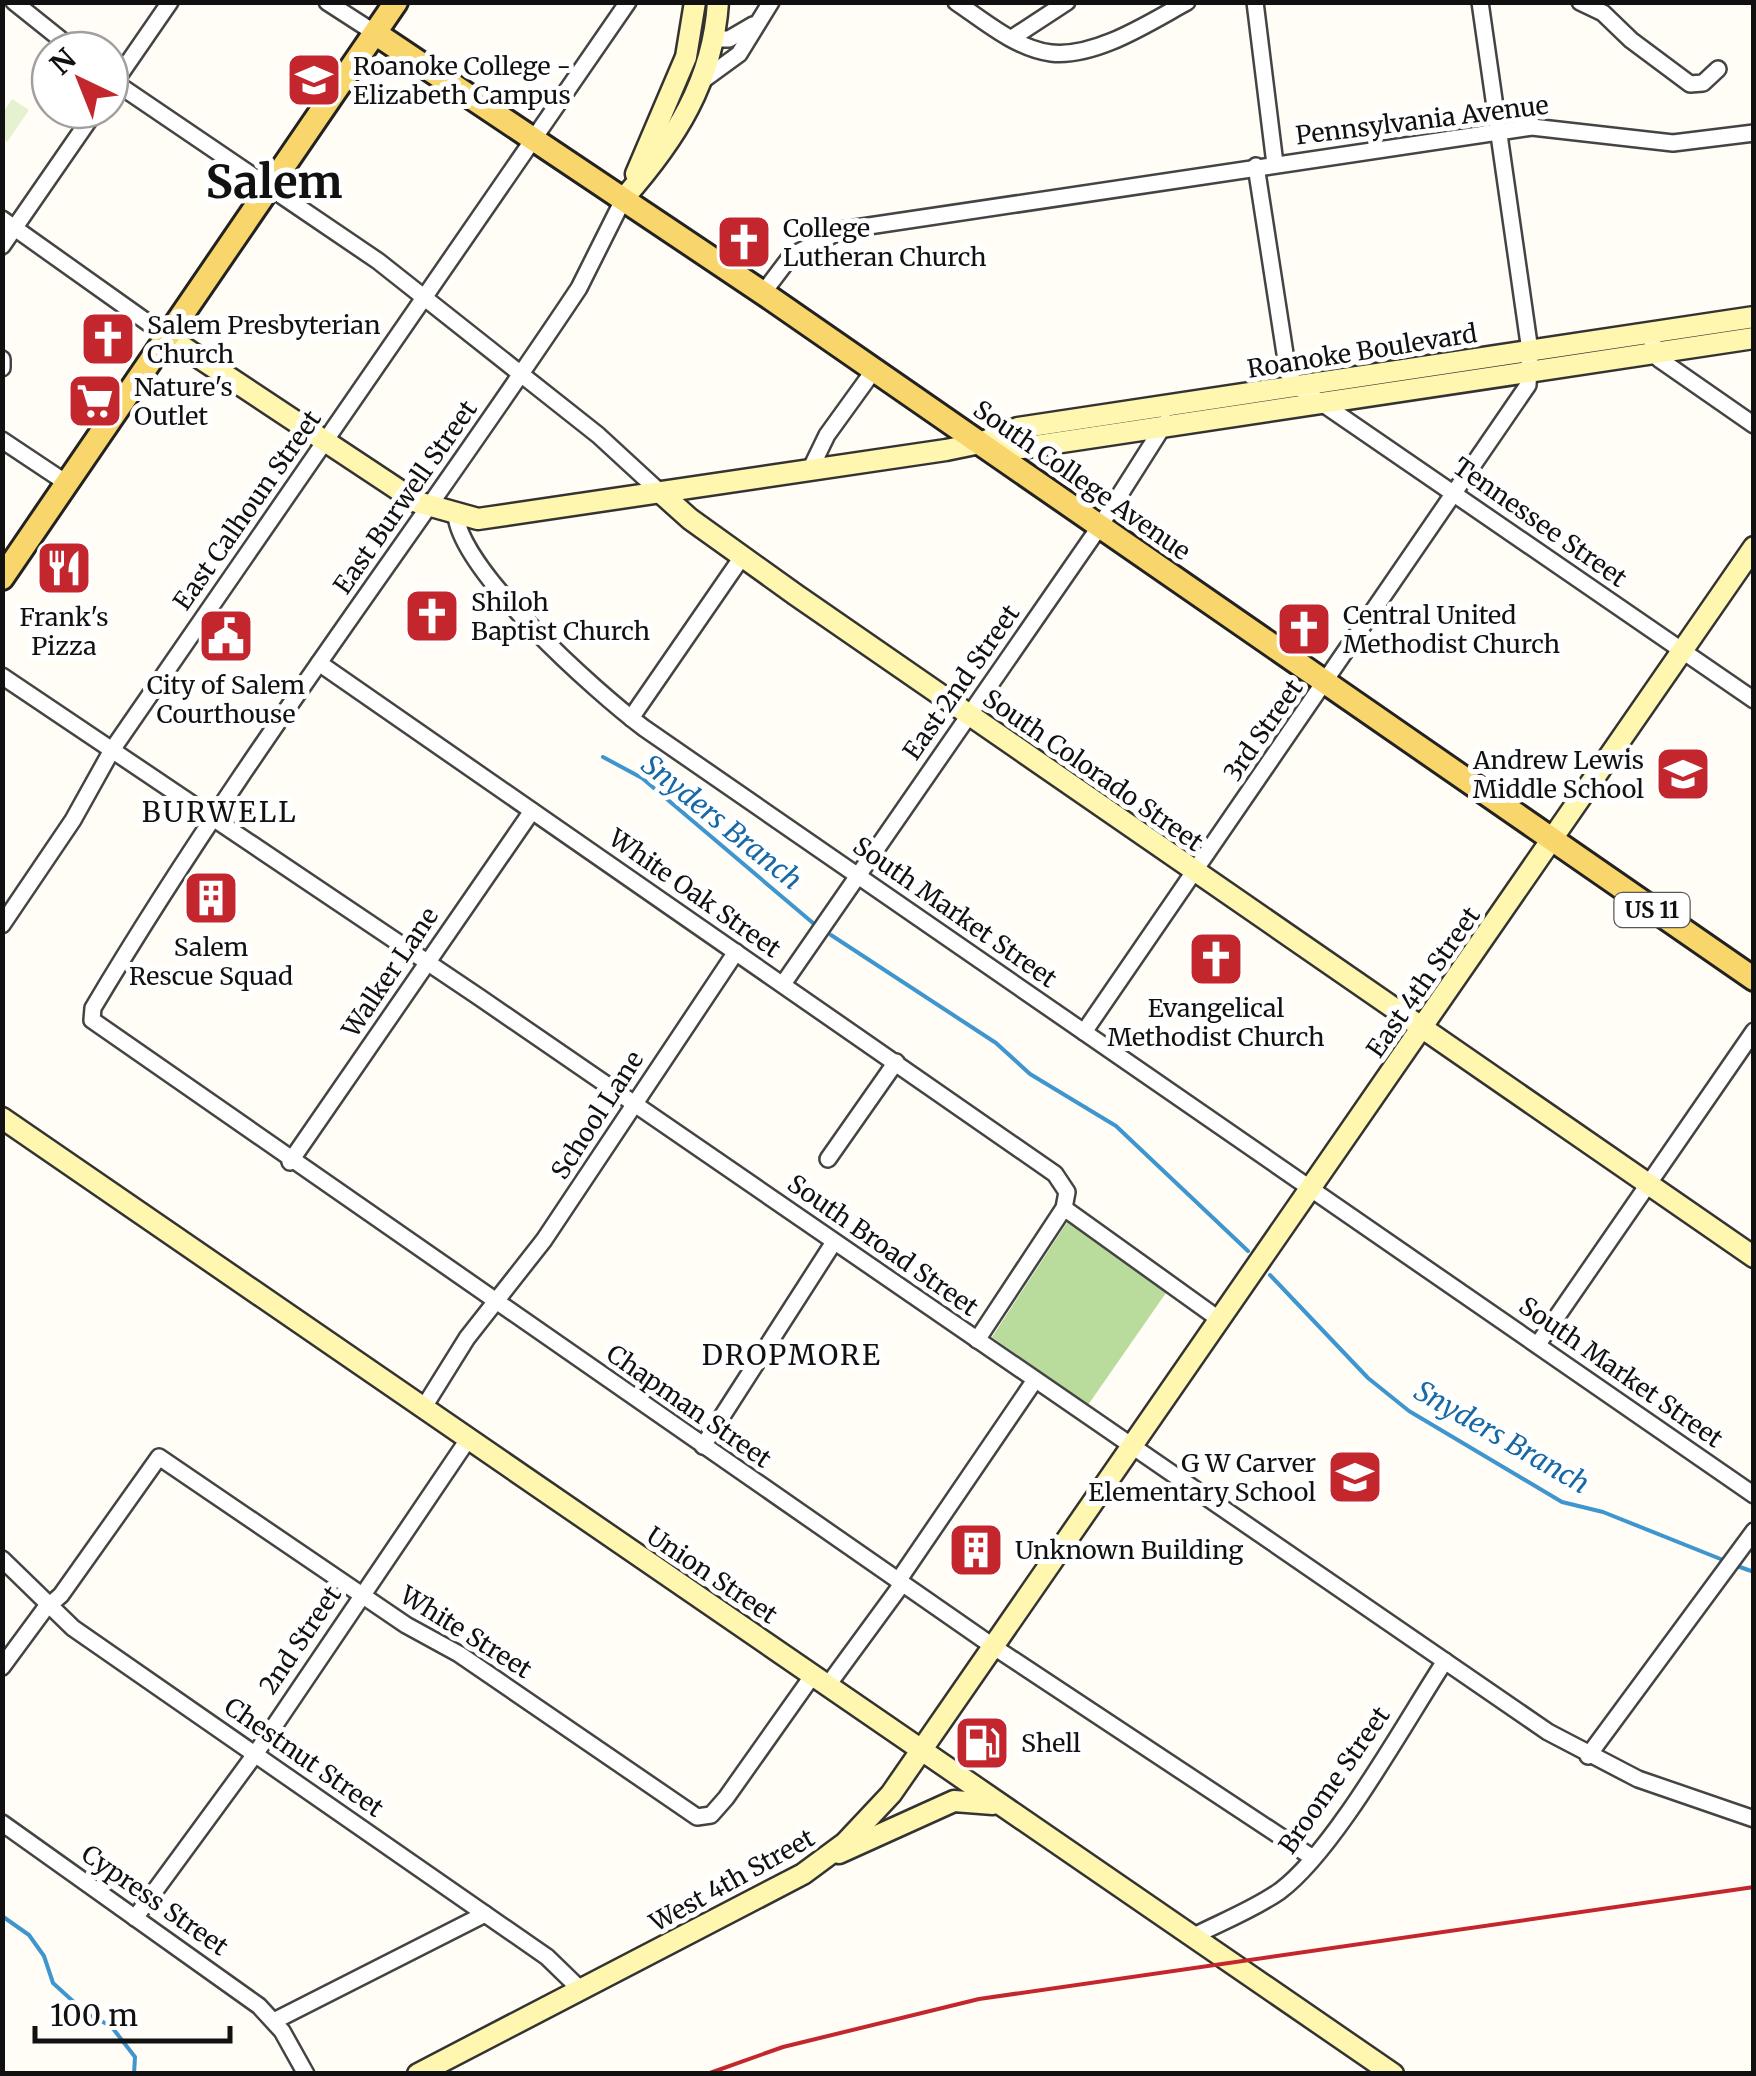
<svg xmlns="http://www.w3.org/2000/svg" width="1756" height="2076" font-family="Merriweather,serif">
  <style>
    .forest { fill: #b9dc9c }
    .pitch { fill: #e6f2cf }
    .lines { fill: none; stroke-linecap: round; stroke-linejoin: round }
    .stream { stroke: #3f96cf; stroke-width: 4 }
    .street-casing { stroke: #444; stroke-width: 20 }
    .secondary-casing { stroke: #333; stroke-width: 25 }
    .primary-casing { stroke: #222; stroke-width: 28 }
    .street { stroke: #fff; stroke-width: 15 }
    .secondary { stroke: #fff6b0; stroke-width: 20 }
    .primary { stroke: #f9d66b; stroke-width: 22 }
    .rail { stroke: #c4262e; stroke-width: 4 }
    .labels { text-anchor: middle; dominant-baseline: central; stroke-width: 10; stroke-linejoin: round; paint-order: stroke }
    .shield { fill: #fff; stroke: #585858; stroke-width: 2.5 }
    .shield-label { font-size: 22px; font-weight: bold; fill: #111 }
    .poi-label { font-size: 25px; fill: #111; stroke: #fff; text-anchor: start }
    .street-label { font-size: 25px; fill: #111; stroke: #fff }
    .neighbourhood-label { font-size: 28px; letter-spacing: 2.5px; fill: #111; stroke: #fff }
    .water-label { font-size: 28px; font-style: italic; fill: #1768a6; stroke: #fff }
    .town-label { font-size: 45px; font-weight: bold; fill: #111; stroke: #fff }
  </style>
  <rect width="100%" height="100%" fill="#fffdf5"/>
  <path class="forest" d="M1068,1221L1168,1290L1088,1405L992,1337Z"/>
  <path class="pitch" d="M12,99L29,110L7,142L3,139V113Z"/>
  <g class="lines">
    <g class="stream">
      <path d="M603,757L642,778L813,923"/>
      <path d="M831,935L996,1043L1030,1074L1116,1126L1248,1251"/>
      <path d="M1270,1275L1368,1378L1409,1411L1562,1502L1603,1512L1728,1562"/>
      <path d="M1737,1566L1754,1572"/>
      <path d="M2,1916L29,1935L44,1956L53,1983L87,2014L111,2026L135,2057L134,2074"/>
    </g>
    <g class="street-casing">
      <g id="street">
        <path d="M14,2L74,50"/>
        <path d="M327,2L375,33"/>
        <path d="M956,2C984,21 1017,49 1051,53C1096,58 1150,22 1187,2"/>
        <path d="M1255,2L1275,164"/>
        <path d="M1580,2L1603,13L1631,40L1690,84L1703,83L1718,69"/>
        <path d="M1012,38L1067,2"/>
        <path d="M713,39H729L753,25"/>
        <path d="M110,79L378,261L598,435L661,493"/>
        <path d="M702,81L739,54L771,2"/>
        <path d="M110,89L170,2"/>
        <path d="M1256,166L1288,373L1297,386L1754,700"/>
        <path d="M624,198L579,288C419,529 241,759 93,1008L92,1020L994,1647L1313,1858"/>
        <path d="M2,219L168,337"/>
        <path d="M2,246L96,110"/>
        <path d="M763,293L791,256L842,230L1532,127L1673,143L1754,133"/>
        <path d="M1649,333L1659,359L1754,425"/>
        <path d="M2,359V368"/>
        <path d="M2,440L68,484"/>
        <path d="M810,470L827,435L874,370"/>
        <path d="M456,516C463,573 595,691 644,728L1754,1495"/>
        <path d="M319,663L1055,1174L1067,1192L1064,1208L977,1340"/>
        <path d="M2,676L479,997L1548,1732L1638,1779L1754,1819"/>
        <path d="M631,718L742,557"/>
        <path d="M2,925L73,820L112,750L628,2"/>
        <path d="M783,984L1100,526L1166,422"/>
        <path d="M1084,1032L1528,385L1530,351L1480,2"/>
        <path d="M828,1159L896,1062"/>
        <path d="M290,1162L532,811"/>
        <path d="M1064,1208L1220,1320"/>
        <path d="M1538,1344L1754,1031"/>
        <path d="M424,1407L467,1338L544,1240L736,952"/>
        <path d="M703,1446L834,1242"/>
        <path d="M2,1559L73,1628L547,1957L581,1990"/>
        <path d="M898,1581L1035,1380"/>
        <path d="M2,1667L44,1610L61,1595L159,1457L406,1625L459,1654L697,1817L711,1815L726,1798L813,1675"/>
        <path d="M828,1685L902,1584"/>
        <path d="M1588,1756L1754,1531"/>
        <path d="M2,1823L259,2006L282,2031L306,2074"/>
        <path d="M135,1918L256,1753L469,1438"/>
        <path d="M1192,1937C1221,1922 1253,1910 1280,1891C1335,1850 1405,1722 1445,1661"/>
        <path d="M274,2021L485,1914"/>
      </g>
    </g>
    <g class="secondary-casing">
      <g id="secondary">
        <path d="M636,174L686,57L695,2"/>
        <path d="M624,198C675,140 713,82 718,2"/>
        <path d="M168,337L417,502L478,519L946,450L980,443L1018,428L1754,317"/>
        <path d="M987,444L1022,448L1754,338"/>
        <path d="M661,493L690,519L796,595L1754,1257"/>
        <path d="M2,1118L1393,2074"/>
        <path d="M839,1853L954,1801L993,1804"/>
        <path d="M418,2074L803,1874L845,1843L891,1794L1754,547"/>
      </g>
    </g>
    <g class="primary-casing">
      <g id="primary">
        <path d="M375,33L763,293L1754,979"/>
        <path d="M2,578L396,2"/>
      </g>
    </g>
    <use href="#street" class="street"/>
    <use href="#secondary" class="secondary"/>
    <use href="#primary" class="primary"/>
    <path class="rail" d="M707,2074L783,2047L979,1999L1754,1887"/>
  </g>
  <defs>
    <g id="university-square" transform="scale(2.875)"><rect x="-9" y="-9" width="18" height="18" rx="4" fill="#c4262e" stroke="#fff"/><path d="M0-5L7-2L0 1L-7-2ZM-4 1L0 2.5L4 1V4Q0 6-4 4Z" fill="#fff"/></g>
    <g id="church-square" transform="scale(2.875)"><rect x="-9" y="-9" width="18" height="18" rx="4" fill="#c4262e" stroke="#fff"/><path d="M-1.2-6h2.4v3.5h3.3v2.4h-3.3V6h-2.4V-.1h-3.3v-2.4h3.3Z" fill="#fff"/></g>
    <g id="supermarket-square" transform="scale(2.875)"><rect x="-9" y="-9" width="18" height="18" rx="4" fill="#c4262e" stroke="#fff"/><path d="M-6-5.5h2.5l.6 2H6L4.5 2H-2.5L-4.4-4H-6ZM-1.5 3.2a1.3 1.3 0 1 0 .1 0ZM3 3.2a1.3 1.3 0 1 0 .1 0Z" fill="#fff"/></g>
    <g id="restaurant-square" transform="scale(2.875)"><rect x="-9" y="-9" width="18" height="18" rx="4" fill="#c4262e" stroke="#fff"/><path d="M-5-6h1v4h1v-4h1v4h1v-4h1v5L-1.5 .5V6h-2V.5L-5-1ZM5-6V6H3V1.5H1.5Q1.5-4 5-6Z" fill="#fff"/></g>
    <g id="civic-square" transform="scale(2.875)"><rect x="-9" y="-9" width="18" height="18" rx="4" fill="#c4262e" stroke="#fff"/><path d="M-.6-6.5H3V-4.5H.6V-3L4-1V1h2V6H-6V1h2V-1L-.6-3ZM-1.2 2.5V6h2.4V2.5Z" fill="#fff"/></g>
    <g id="school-square" transform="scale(2.875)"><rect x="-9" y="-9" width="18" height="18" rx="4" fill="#c4262e" stroke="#fff"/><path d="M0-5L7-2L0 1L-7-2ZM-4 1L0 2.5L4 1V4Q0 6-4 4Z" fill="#fff"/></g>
    <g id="building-square" transform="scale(2.875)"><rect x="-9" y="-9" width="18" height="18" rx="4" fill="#c4262e" stroke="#fff"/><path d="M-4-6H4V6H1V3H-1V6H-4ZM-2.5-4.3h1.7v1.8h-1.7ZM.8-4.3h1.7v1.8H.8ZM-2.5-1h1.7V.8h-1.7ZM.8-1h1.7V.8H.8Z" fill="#fff"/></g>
    <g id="fuel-square" transform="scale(2.875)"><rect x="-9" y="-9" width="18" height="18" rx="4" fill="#c4262e" stroke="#fff"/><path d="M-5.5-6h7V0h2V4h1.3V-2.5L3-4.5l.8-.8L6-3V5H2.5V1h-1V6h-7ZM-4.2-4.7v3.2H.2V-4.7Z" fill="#fff"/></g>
  </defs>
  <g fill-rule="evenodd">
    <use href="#university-square" x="314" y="80"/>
    <use href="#church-square" x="744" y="242"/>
    <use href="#church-square" x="108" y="339"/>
    <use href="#supermarket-square" x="95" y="401"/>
    <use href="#restaurant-square" x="64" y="568"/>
    <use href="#church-square" x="432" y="616"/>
    <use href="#church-square" x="1304" y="629"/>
    <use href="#civic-square" x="226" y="636"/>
    <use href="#school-square" x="1683" y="774"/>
    <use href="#building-square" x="211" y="898"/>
    <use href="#church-square" x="1216" y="959"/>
    <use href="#school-square" x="1355" y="1477"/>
    <use href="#building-square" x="976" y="1550"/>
    <use href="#fuel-square" x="982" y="1743"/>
  </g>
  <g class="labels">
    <rect class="shield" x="1614.5" y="893" width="75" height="34" rx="8"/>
    <g class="shield-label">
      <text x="1652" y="910">US 11</text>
    </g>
    <g class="poi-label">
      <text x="353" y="66">Roanoke College -<tspan x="353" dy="29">Elizabeth Campus</tspan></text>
      <text x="783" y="228">College<tspan x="783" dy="29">Lutheran Church</tspan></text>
      <text x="147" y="325">Salem Presbyterian<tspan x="147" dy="29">Church</tspan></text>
      <text x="134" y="387">Nature's<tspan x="134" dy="29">Outlet</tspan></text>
      <text x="471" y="602">Shiloh<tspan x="471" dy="29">Baptist Church</tspan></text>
      <text x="1343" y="615">Central United<tspan x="1343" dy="29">Methodist Church</tspan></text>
      <text x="64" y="617" text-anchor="middle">Frank's<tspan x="64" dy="29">Pizza</tspan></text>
      <text x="226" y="685" text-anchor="middle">City of Salem<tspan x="226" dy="29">Courthouse</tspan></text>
      <text x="1644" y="760" text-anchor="end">Andrew Lewis<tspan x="1644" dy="29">Middle School</tspan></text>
      <text x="211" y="947" text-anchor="middle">Salem<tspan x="211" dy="29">Rescue Squad</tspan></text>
      <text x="1216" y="1008" text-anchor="middle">Evangelical<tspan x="1216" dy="29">Methodist Church</tspan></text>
      <text x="1316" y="1463" text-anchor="end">G W Carver<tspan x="1316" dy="29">Elementary School</tspan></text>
      <text x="1015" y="1550">Unknown Building</text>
      <text x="1021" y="1743">Shell</text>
    </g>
    <g class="street-label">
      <text transform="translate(1422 120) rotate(-7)">Pennsylvania Avenue</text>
      <text transform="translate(1362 351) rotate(-9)">Roanoke Boulevard</text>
      <text transform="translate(1082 480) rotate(35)">South College Avenue</text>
      <text transform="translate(405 497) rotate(-55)">East Burwell Street</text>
      <text transform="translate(247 510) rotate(-55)">East Calhoun Street</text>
      <text transform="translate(1540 522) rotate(35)">Tennessee Street</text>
      <text transform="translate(961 682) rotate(-55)">East 2nd Street</text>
      <text transform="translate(1263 730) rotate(-55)">3rd Street</text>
      <text transform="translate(1093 770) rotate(35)">South Colorado Street</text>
      <text transform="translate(695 893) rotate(35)">White Oak Street</text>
      <text transform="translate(955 912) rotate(35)">South Market Street</text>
      <text transform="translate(390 972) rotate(-56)">Walker Lane</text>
      <text transform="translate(1423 982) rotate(-55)">East 4th Street</text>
      <text transform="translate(597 1115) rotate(-57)">School Lane</text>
      <text transform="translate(883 1245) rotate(35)">South Broad Street</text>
      <text transform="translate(1621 1372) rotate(35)">South Market Street</text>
      <text transform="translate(689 1406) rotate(35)">Chapman Street</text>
      <text transform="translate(712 1575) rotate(34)">Union Street</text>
      <text transform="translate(466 1632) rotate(32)">White Street</text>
      <text transform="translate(300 1640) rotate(-56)">2nd Street</text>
      <text transform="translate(304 1757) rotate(35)">Chestnut Street</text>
      <text transform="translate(1334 1780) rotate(-55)">Broome Street</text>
      <text transform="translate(732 1880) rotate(-29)">West 4th Street</text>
      <text transform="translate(155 1900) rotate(35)">Cypress Street</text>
    </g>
    <g class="neighbourhood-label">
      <text x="220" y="812">BURWELL</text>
      <text x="792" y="1355">DROPMORE</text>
    </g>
    <g class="water-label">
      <text transform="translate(722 822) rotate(39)">Snyders Branch</text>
      <text transform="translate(1502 1437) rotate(30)">Snyders Branch</text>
    </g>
    <g class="town-label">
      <text x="274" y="182">Salem</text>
    </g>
  </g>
  <rect width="1756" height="2076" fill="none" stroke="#111111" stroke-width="10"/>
  <g transform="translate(80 80) rotate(317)"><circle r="48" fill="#ffffff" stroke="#a0a0a0" stroke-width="2.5"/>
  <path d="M0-8L18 38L0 25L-18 38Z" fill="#c4262e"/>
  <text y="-15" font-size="28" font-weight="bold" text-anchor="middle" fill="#111111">N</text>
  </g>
  <path d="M35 2026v15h195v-15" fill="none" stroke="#111111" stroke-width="5"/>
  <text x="50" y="2026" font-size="30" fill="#111111" stroke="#ffffff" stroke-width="8" paint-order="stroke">100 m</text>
</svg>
